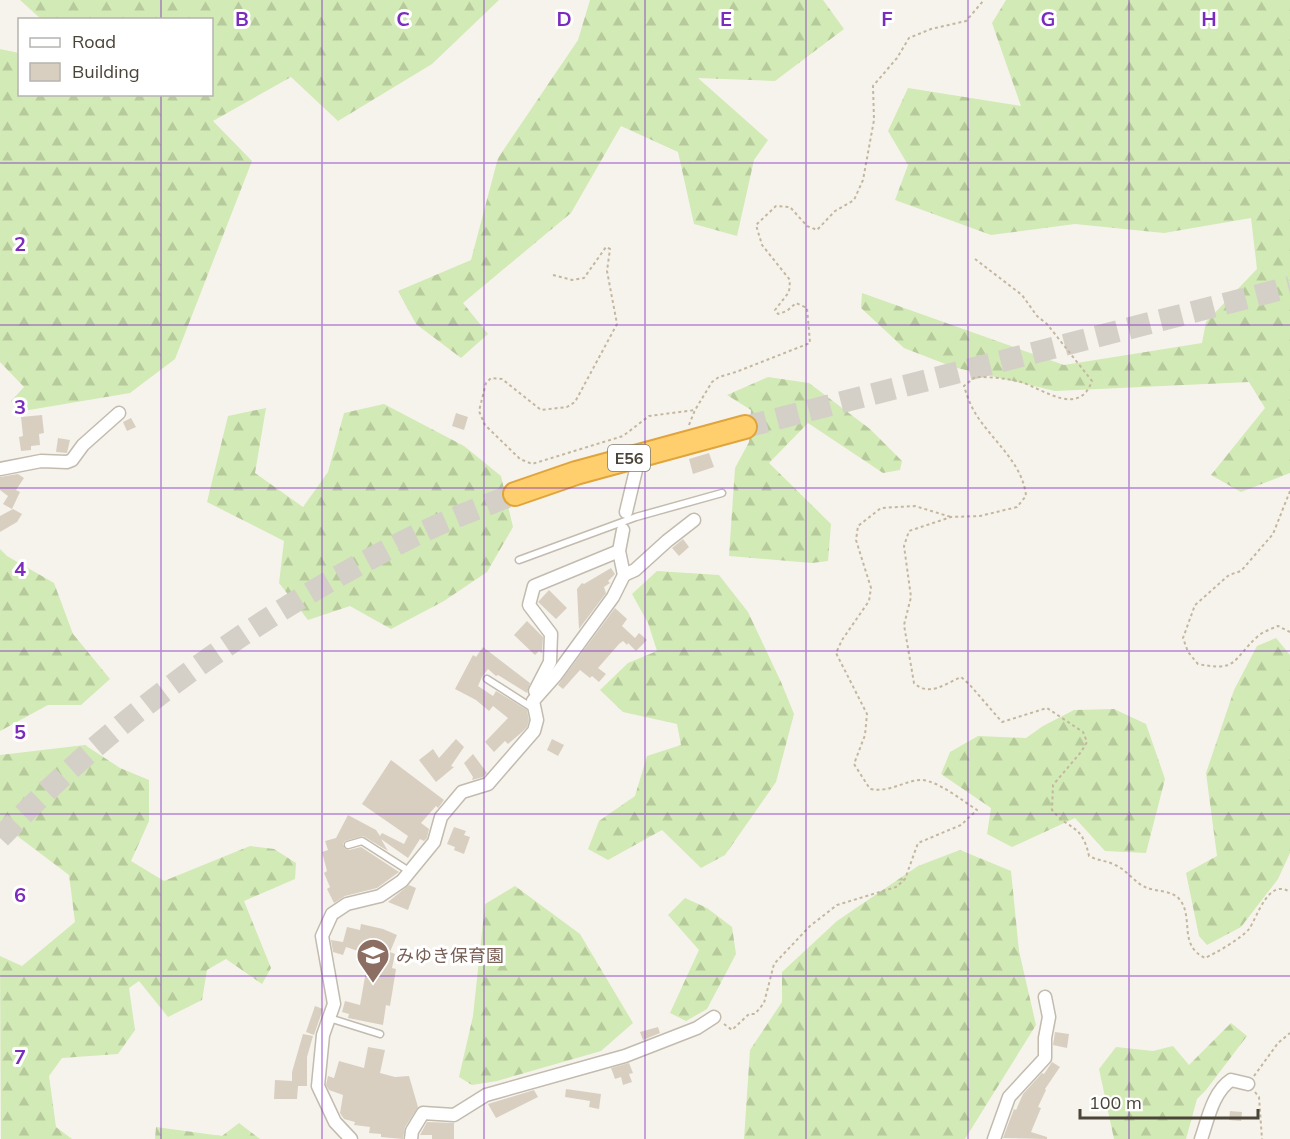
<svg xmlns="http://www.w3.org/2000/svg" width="1290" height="1139" font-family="Mulish,'Noto Sans JP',sans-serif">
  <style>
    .forest { fill: url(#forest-firs) }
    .building { fill: #d8cfc1 }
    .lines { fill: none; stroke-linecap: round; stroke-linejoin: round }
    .highway-tunnel { stroke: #d4d0c8; stroke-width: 22; stroke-dasharray: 22 11; stroke-linecap: butt }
    .lane-casing { stroke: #c2bbae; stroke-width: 9 }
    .street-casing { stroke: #c2bbae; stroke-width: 15 }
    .highway-casing { stroke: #e0a43c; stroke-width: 26 }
    .path { stroke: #c4b79f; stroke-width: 2; stroke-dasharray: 3 3; stroke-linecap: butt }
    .lane { stroke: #fff; stroke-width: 6 }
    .street { stroke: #fff; stroke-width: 12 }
    .highway { stroke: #ffcf6e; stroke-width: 22 }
    .grid { fill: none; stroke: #7b2cbf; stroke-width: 1.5; stroke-opacity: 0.55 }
    .labels { text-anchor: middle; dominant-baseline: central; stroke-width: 6; stroke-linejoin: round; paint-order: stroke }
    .shield { fill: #fff; stroke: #817c74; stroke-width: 1.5 }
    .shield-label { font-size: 16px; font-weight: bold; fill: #4b4439 }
    .education-label { font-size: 18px; fill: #785e54; stroke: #fff; text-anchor: start }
    .grid-label { font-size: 20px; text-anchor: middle; font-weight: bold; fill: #7b2cbf; stroke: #fff; stroke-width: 6; stroke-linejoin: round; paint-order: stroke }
  </style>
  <defs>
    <pattern id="forest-firs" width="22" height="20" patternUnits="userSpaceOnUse" patternTransform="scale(1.5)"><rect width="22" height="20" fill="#d2eab5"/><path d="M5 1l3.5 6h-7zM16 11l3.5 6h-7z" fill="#b6ca9c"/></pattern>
  </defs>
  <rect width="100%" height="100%" fill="#f6f3ec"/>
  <g class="forest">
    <path d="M20,0H499L432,64L338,121L291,77L213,121L252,161L175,359L130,393L17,412L11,401L24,387L0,362V49L19,53L20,94H212V20L41,19Z"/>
    <path d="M590,0H823L844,29L775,81L698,78L768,140L754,160L737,236L694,224L678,152L621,126L571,213L463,303L488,334L461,358L416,324L398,291L471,260L498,158L578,40Z"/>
    <path d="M1006,0H1290V473L1241,492L1211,475L1265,408L1249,382L1055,391L953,367L904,348L861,308L862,293L1064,365L1202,343L1206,322L1257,269L1251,218L1164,233L1075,224L991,235L895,200L908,165L888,131L908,88L1021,106L992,23Z"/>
    <path d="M768,377L809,383L870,429L902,461L900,470L883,473L808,423L769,463L831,524L828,561L812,563L729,556L735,468L749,442L751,410L727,395Z"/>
    <path d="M384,404L464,446L501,476L513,527L487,572L444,601L391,629L350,606L308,620L279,583L284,541L207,502L228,416L266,408L255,473L303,507L328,472L344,413Z"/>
    <path d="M0,549L7,556L54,583L73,634L110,679L81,705H48L0,731Z"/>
    <path d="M657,571L719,575L748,612L781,682L794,714L776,782L725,855L701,868L662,830L608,860L588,849L599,821L635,796L647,756L681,745L677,724L623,712L600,690L628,663L657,651L648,623L632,594Z"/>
    <path d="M1276,638L1290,655V853L1278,879L1241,927L1207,945L1199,936L1186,873L1217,856L1206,773L1234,690L1257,646Z"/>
    <path d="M1114,709L1146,724L1165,779L1146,853L1105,851L1075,818L1012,847L987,834L991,808L941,774L950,752L978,736L1026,738L1043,726L1074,710Z"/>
    <path d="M85,745L120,768L149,780V821L131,861L164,881L250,846L274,849L296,863L295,879L244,901L271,968L262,984L226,959L207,970L202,1000L168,1017L139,981L129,988L135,1030L118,1054L62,1058L49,1076L56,1127L72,1139H1L0,956L22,966L75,922L69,875L0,823V755Z"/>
    <path d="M960,850L1011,871L1019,951L1036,1025L965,1139H744L750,1050L782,1002V972L837,921L918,866Z"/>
    <path d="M515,886L580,934L633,1023L601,1051L497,1081L472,1085L459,1077L473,1016L485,904Z"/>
    <path d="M685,898L707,908L732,927L736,954L707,1009L686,1021L670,1013L699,950L668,915Z"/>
    <path d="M1231,1023L1247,1036L1206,1090L1197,1099L1186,1139H1114L1099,1069L1116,1047L1153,1051L1173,1046L1189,1065Z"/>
    <path d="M239,1123L260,1139H155L156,1127L222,1136Z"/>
  </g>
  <g class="building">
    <path d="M456,413L468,417L464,430L452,426Z"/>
    <path d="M42,415L44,433L39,434L40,445L31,446V450L21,451L19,437L23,436L21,417Z"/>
    <path d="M131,418L136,427L127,431L123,422Z"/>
    <path d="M58,438L70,440L67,453L56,452Z"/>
    <path d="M709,453L714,467L693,474L689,459Z"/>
    <path d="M18,474L24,478L16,490L20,492L12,509L3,504L8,496L0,490V477Z"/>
    <path d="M13,509L22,514L17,522L0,532V516Z"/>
    <path d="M683,539L689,547L679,556L672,548Z"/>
    <path d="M611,568L615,574L608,581L610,583L604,587L606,593L579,629L577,589L582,583L584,584Z"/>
    <path d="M549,590L567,608L556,619L538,602Z"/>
    <path d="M615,608L627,619L622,626L635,638L639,633L647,640L636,651L628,643L627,645L623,641L619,644L598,668L606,674L599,682L592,676L590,678L580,670L563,689L558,685Z"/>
    <path d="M527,621L543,637L542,653L539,651L535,655L514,635Z"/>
    <path d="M483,647L530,683L527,693L498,675L496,676L488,669L482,677L478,686L493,696L496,691L527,710L529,720L527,727L521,733L508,744L505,741L494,752L485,742L508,718L493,706L489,711L476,700L455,689L473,655L476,657Z"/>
    <path d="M456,739L464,747L451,766L454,767L436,782L419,760L433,749L439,758Z"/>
    <path d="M552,739L564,745L558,756L547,750Z"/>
    <path d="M473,754L487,773L483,777L472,780L473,777L464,763Z"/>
    <path d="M391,760L444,800L438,808L436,806L421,823L429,829L427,838L424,841L420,839L408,858L381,839L388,851L363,836L345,841L343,844L345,849L349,850L361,847L399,872L377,888L345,896L334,903L327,889L330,887L324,873L327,871L322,852L328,850L325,841L336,838L348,815L376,830L380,836L382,833L404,844L408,836L362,804Z"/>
    <path d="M454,827L466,831L464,835L470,837L464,854L454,850L455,847L447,844Z"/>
    <path d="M409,885L416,888L408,910L388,902Z"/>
    <path d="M361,924L383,929L397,935L390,952L395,954L392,968L396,969L390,1006L386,1005L383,1025L348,1018L349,1014L342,1012L345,1001L360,1005L368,960L356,958L358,951L346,947L343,955L333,952L331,940L343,942L347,927L360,930Z"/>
    <path d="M315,1006L323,1009L314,1035L306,1032Z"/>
    <path d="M658,1027L660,1033L643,1040L640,1032Z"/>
    <path d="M1055,1032L1069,1034L1067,1048L1053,1045Z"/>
    <path d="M303,1034L313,1036L307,1057V1086H298L297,1099H274L275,1080L292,1081V1072Z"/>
    <path d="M368,1047L385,1050L380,1073L395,1077L409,1076L418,1107L405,1127L403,1139L381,1137V1134L369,1133L370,1127L354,1125L355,1122L344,1119L340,1113L343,1095L329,1090L326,1085L328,1076L334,1078L339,1061L364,1068Z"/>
    <path d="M1052,1062L1060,1067L1045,1089L1046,1090L1038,1107L1041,1108L1031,1132L1047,1137V1139L1003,1138L1014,1109L1016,1110L1023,1094L1042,1073L1044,1074Z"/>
    <path d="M629,1063L633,1073L629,1074L632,1082L623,1085L621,1077L615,1079L611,1068Z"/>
    <path d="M566,1089L601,1094L599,1109L589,1107L590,1101L565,1097Z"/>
    <path d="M534,1090L538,1097L496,1118L488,1104Z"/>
    <path d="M1230,1111L1242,1112L1241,1121L1229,1120Z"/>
    <path d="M427,1122L454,1123V1139H432V1135H420Z"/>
  </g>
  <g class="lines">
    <g class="highway-tunnel">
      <path d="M745,427L1290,287"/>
      <path d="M0,838C119,713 260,613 414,536C447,520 481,507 515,494"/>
    </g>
    <g class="lane-casing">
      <g id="lane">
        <path d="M519,560L636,517L722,493"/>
        <path d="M487,679L534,709"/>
        <path d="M348,845L362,841L409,871"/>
        <path d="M329,1018L380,1034"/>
      </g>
    </g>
    <g class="street-casing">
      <g id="street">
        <path d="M0,469L41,461L67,462L72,460L83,445L119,413"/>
        <path d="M626,512L636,470"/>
        <path d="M624,575L635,570L667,541L694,520"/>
        <path d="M535,691L550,662L551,634L529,605L534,586L619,551"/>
        <path d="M351,1139L335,1122L318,1086L323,1035L334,1004L322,936L332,914L347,904L380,896L402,881L434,842L441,817L462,792L488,784L534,731L537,720L533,701L556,675L613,597L624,575L619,551L623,530"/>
        <path d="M411,1139L412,1131L423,1113L454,1115L486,1095L625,1056L697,1028L714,1017"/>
        <path d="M994,1139L1009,1097L1045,1058V1038L1049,1017L1045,997"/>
        <path d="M1201,1139C1208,1119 1213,1092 1231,1080L1248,1084"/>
      </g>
    </g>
    <g class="highway-casing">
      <path id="highway" d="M515,494L576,473L745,427"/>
    </g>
    <g class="path">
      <path d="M975,259L1022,295L1037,316L1047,324L1092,381C1079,417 1045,390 1021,382C1006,378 990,377 975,377L964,386C967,396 971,407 977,416C994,442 1023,464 1026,496L1017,507L980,516L951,517L909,531L904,546L911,597L904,625L914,683C929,697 945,684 961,677L969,684L1002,722L1047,708L1083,732L1087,742L1081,752L1053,785L1052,810C1069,831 1082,823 1089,856C1098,861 1106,860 1115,865C1127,870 1134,882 1145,887C1156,892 1173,890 1180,900C1194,918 1178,945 1205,958C1216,953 1242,938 1249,929C1258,916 1268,878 1290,892"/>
      <path d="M553,275L572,280L584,278L606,247L610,249L607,271L617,324L575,402L567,407L541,410L502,379L491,378L486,383L479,411L485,425L520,459L532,464L623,436L649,416L695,410"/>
      <path d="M689,425L695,410L712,382L719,377L736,372L810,343L807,308L796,303L787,311L778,314L775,310L789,292L790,280L762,245L756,225L776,206L790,207L807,226L817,230L835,211L854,200L863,180L874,120L873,86L897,58L909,38L931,29L966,21L984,0"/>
      <path d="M1290,491L1273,534L1241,571L1229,575L1195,605L1183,638L1188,652L1198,664C1238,672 1232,660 1257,637C1262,632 1271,629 1278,626L1290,632"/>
      <path d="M724,1024L732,1030L749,1014H755L764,1003L774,964L810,926L837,905L896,887L905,879L918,843L961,825L977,810C963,801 938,781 922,780C904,780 891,793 870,789L854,764L865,735L867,714L836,653L842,640L869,601L871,588L856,540L858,526L881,508L915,506L951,517"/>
      <path d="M1254,1076L1278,1043L1290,1033"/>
      <path d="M1255,1092L1259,1097L1262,1139"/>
    </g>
    <use href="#lane" class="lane"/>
    <use href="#street" class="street"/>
    <use href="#highway" class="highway"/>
  </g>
  <path class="grid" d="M161,0V20M322,0V1139M484,0V1139M645,0V1139M806,0V1139M968,0V1139M1129,0V1139M161,94V1139M0,163H1290M0,325H1290M0,488H1290M0,651H1290M0,814H1290M0,976H1290"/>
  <defs>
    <g id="school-pin" transform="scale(1.725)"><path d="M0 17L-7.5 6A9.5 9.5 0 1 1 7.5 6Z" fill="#8d6e63" stroke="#fff"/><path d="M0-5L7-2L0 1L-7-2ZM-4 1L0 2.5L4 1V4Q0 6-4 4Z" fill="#fff"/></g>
  </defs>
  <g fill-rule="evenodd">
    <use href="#school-pin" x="373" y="955"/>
  </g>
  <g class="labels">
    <rect class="shield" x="608" y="445" width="42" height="26" rx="4.5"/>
    <g class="shield-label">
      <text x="629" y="458">E56</text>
    </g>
    <g class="education-label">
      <text x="396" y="955">みゆき保育園</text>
    </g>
  </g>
  <g class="grid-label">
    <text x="242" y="26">B</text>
    <text x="403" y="26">C</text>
    <text x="564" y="26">D</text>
    <text x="726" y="26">E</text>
    <text x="887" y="26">F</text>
    <text x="1048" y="26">G</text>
    <text x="1209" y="26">H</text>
    <text x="20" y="251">2</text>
    <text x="20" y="414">3</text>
    <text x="20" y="576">4</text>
    <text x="20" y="739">5</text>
    <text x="20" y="902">6</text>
    <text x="20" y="1064">7</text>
  </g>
  <rect x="18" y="18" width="195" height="78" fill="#ffffff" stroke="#b7b4b0" stroke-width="1.5"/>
  <rect x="30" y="38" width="30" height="9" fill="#ffffff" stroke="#b7b4b0" stroke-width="1.5"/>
  <text x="72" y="48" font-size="18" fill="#4b4439">Road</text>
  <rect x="30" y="63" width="30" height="18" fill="#d8cfc1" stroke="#b7b4b0" stroke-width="1.5"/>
  <text x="72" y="78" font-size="18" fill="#4b4439">Building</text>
  <path d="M1080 1109v9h178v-9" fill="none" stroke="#4b4439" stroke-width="3"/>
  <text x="1089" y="1109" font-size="18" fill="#4b4439" stroke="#ffffff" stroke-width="4.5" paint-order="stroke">100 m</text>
</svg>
